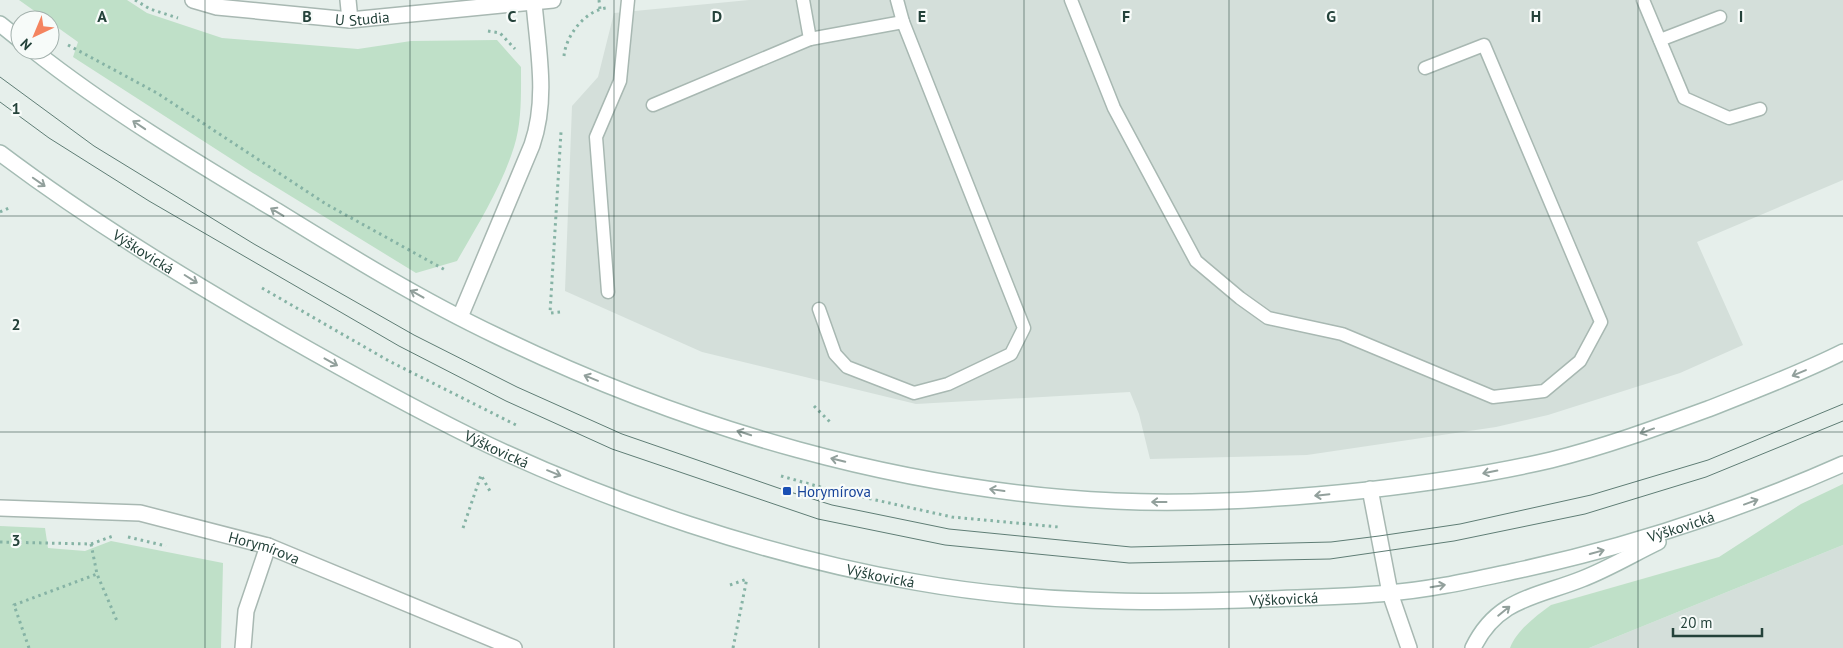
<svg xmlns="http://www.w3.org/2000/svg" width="1843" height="648" font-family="'PT Sans',sans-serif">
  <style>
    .built { fill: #d4dfda }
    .green { fill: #bfe0c8 }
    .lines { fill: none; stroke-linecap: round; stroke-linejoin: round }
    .lane-casing { stroke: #a8b8b2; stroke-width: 15 }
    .street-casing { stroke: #a8b8b2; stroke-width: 18 }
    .secondary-casing { stroke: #a4bbb3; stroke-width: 18 }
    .path { stroke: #86b3a5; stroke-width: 3; stroke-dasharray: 2.5 4; stroke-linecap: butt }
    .lane { stroke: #fff; stroke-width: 12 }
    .street { stroke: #fff; stroke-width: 15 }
    .secondary { stroke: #fff; stroke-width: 15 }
    .tram { stroke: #5f7d75; stroke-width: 1 }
    .oneway { stroke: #92a09c }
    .grid { fill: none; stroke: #24423a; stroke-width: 1; stroke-opacity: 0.55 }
    .transit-dot { fill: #1a4fb4; stroke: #f7fbf9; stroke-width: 2 }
    .labels { text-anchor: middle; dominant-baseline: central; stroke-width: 4.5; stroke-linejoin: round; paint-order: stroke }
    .street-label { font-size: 15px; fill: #24423a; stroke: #f7fbf9 }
    .transit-label { font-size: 15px; fill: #164399; stroke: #f7fbf9; text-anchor: start }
    .grid-label { font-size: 16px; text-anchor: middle; font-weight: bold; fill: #24423a; stroke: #f7fbf9; stroke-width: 4.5; stroke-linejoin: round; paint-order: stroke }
  </style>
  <rect width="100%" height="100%" fill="#e6efeb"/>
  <g class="built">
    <path d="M749,0H1843V180L1697,242L1743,345L1680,373L1548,415L1496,427L1307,455L1150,459L1139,414L1130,392L916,404L702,352L565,291L572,106L598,77L614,13Z"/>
    <path d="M1843,545V648H1589Z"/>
  </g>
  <g class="green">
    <path d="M19,0H127L147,13L222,38L358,49L411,41L497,40L521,67C521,93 522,122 514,147C501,188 478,224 457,261L416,273L253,173L73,57L78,42Z"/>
    <path d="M1843,484V545L1589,648H1510C1517,630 1536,616 1551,605L1719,557L1801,504Z"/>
    <path d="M0,526L45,528L48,548L85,551L111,541L223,563L221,648H0Z"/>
  </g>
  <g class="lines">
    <g class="lane-casing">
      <g id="lane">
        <path d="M1071,0L1114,108L1196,261L1240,298L1268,318L1342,334L1493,397L1544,391L1580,361L1601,322L1484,45L1425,68"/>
        <path d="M1643,0L1684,98L1729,118L1760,109"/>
        <path d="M810,39L903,22"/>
        <path d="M1660,40L1720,17"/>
        <path d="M653,105L810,39L803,0"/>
        <path d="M608,292L596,137L620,81L628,0"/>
        <path d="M819,309L835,354L847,367L914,393L948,384L1011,354L1024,328L903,22L897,0"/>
      </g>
    </g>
    <g class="street-casing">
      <g id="street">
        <path id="s1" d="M193,0L217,7L350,20L553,0"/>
        <path d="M348,0L350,20"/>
        <path d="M460,317L532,145C548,99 538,50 534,3"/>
        <path d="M1370,489L1390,593L1409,648"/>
        <path id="s2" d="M0,508L140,513L268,546L514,648"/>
        <path d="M243,648L246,611L268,546"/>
      </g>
    </g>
    <g class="secondary-casing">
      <g id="secondary">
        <path d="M0,24L20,40"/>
        <path d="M33,50C109,110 194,161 277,211C348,255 421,300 497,336C689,429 901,491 1115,501C1199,505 1284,499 1368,490C1429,483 1491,474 1551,460C1604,447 1656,428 1708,409C1754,391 1799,374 1843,352"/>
        <path id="s3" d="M0,153C89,220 186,279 283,335C346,371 409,406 474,438C606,502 770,557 915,582C1032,603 1151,604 1270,599C1309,597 1349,597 1388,593C1430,590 1473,580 1515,571C1628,547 1737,511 1843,464"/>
        <path d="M1473,648C1497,598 1537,597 1582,579C1608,569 1633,554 1658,542"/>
      </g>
    </g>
    <g class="path">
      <path d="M135,0L150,9L178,18"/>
      <path d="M599,0L600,9"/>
      <path d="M488,31L500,33L515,49"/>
      <path d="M68,45L157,93L326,204L447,271"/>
      <path d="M564,56C566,35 585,11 606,8"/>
      <path d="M0,212L11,207"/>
      <path d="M262,288L389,361L516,425"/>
      <path d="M560,312L550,313L561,132"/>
      <path d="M814,406L830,422"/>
      <path d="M781,476L831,490L952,517L1059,527"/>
      <path d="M463,528L481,475L491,493"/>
      <path d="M128,537L166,546"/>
      <path d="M0,542L91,544L113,536"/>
      <path d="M91,544L97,574L117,621"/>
      <path d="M730,585L747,579"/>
      <path d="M29,648L14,605L97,574"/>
      <path d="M733,648L747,578"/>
    </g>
    <use href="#lane" class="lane"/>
    <use href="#street" class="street"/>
    <use href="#secondary" class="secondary"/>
    <g class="tram">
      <path d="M0,77L94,146L254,244L414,335L517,387L622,434L787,491L832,505L949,529L1131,547L1331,542L1379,536L1460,524L1591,495L1708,460L1843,404"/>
      <path d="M0,102L49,138L149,201L399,346L506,401L612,449L818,519L945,545L1129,563L1330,559L1454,541L1585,514L1706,477L1843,421"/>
    </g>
  </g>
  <defs><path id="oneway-shaft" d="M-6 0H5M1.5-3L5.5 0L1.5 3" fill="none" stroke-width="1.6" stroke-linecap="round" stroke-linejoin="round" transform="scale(1.25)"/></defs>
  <g class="oneway">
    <use href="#oneway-shaft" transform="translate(139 125) rotate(-146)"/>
    <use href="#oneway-shaft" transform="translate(39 182) rotate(35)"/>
    <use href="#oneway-shaft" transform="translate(277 212) rotate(-149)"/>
    <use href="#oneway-shaft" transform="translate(191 279) rotate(32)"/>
    <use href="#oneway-shaft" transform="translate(417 294) rotate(-151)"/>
    <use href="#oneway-shaft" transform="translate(331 362) rotate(29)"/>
    <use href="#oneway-shaft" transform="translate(1799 373) rotate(157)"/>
    <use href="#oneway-shaft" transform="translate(591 378) rotate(-158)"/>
    <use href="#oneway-shaft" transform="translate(1647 431) rotate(160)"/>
    <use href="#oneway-shaft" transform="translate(744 433) rotate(-162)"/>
    <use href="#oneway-shaft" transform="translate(838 460) rotate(-166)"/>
    <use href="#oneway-shaft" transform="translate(1490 472) rotate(169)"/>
    <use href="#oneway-shaft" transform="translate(554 473) rotate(22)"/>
    <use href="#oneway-shaft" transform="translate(997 490) rotate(-172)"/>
    <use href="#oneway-shaft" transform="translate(1322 495) rotate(174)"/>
    <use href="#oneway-shaft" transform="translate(1159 502) rotate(-180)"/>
    <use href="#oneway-shaft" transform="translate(1751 502) rotate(-20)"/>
    <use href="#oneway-shaft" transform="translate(1597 552) rotate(-15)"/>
    <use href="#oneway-shaft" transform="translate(1438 586) rotate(-9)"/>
    <use href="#oneway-shaft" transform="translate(1504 611) rotate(-39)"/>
  </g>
  <path class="grid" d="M205,0V648M410,0V648M614,0V648M819,0V648M1024,0V648M1229,0V648M1433,0V648M1638,0V648M0,216H1843M0,432H1843"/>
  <rect class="transit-dot" x="782" y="486" width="10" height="10" rx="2.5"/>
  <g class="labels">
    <g class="street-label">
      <text stroke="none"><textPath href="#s1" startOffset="171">U Studia</textPath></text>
      <text stroke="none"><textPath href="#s3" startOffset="174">Výškovická</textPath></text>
      <text stroke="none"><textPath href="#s3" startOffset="579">Výškovická</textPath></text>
      <text stroke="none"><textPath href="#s3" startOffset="1794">Výškovická</textPath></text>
      <text stroke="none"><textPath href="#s2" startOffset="269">Horymírova</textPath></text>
      <text stroke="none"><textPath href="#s3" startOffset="984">Výškovická</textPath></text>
      <text stroke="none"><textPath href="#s3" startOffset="1389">Výškovická</textPath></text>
    </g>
    <g class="transit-label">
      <text x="797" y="491">Horymírova</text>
    </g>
  </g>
  <g class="grid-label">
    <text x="102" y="22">A</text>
    <text x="307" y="22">B</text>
    <text x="512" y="22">C</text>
    <text x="717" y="22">D</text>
    <text x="922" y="22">E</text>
    <text x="1126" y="22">F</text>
    <text x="1331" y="22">G</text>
    <text x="1536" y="22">H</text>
    <text x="1741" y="22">I</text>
    <text x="16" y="114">1</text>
    <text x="16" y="330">2</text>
    <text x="16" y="546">3</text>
  </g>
  <g transform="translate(35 35) rotate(224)"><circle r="24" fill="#f7fbf9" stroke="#a3b1ad"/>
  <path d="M0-4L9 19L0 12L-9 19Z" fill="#f4845f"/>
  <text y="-8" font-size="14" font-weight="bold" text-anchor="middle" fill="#24423a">N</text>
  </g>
  <path d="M1673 628v8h89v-8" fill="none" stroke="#24423a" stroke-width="2.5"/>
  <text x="1680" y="628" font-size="15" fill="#24423a" stroke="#f7fbf9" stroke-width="4" paint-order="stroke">20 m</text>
</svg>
